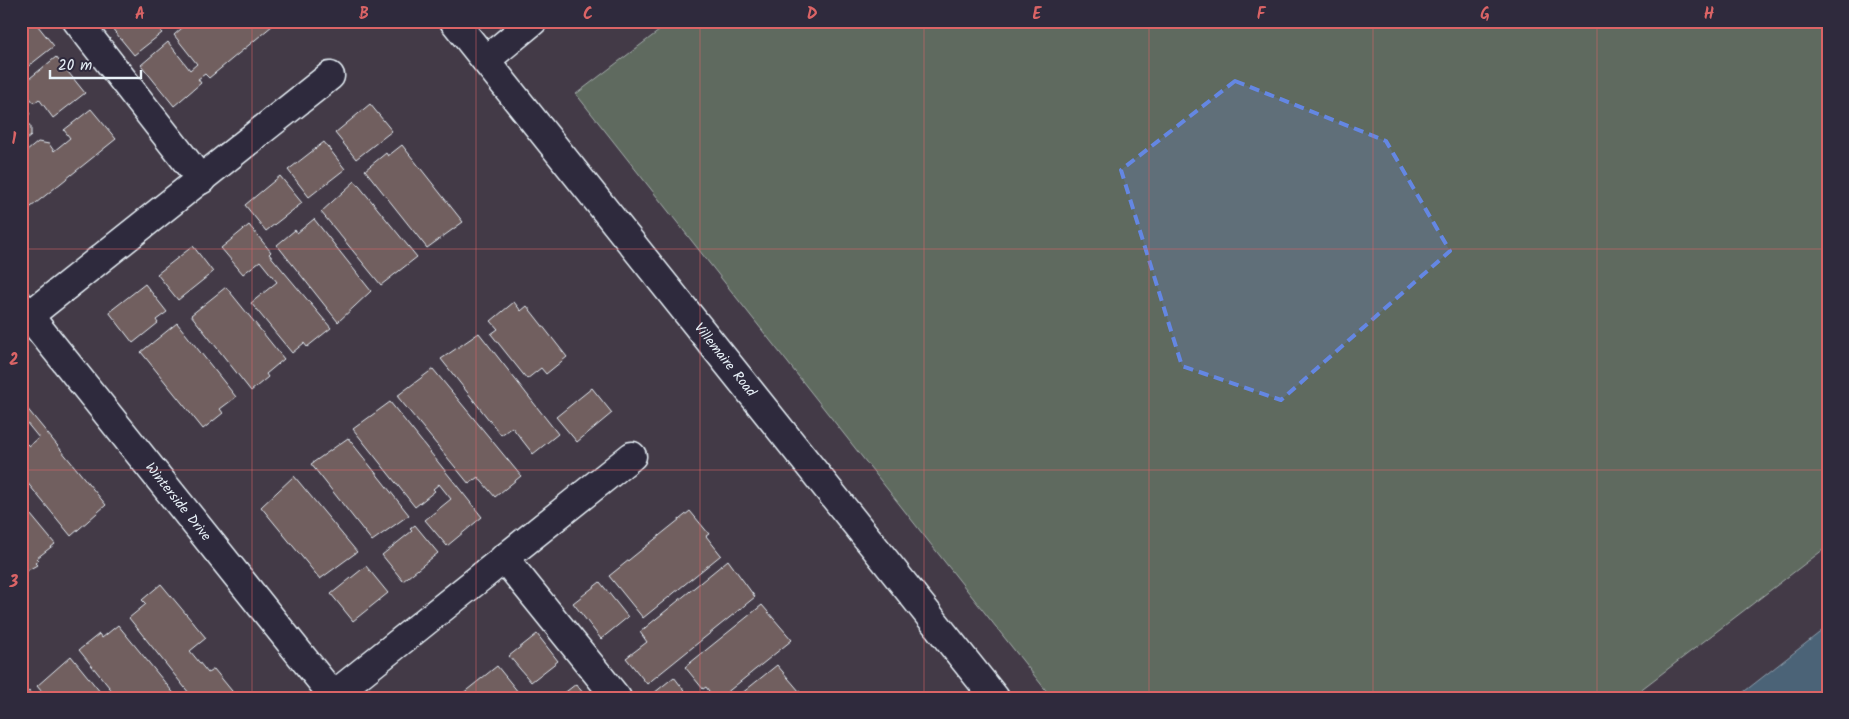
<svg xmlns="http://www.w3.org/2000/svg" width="1849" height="719" font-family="Kalam,sans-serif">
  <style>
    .green { fill: #5f6a5f; stroke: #a4aeac }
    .water { fill: #4c6477; stroke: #8a9cab }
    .building { fill: #715e5e; stroke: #e8f1f8 }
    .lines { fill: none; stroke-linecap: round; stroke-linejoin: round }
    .minor-casing { stroke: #e8f1f8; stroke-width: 31 }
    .minor { stroke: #2f2a3d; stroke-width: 28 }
    .marked { fill: #6487e3; fill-opacity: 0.2; stroke: #6487e3; stroke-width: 4; stroke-dasharray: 10 6; stroke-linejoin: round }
    .grid { fill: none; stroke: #db6466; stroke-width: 1; stroke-opacity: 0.55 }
    .labels { text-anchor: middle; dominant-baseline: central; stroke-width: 4; stroke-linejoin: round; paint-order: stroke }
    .street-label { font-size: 14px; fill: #e8f1f8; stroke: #2f2a3d }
    .neatline { fill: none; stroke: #db6466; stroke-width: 2 }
    .grid-label { font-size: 16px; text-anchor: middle; font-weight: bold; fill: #db6466 }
  </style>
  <rect width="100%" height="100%" fill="#433a47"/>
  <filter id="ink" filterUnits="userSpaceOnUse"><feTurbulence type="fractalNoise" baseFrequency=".02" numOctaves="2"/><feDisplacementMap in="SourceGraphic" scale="10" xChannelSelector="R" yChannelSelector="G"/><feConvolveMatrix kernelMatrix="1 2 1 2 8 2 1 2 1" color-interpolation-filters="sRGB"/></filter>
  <g filter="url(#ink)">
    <path class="green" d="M672,21H1828V546L1630,698H1052L576,94Z"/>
    <path class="water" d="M1828,626V698H1736Z"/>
    <g class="building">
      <path d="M31,21H34L54,46L21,72V29Z"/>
      <path d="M118,21H152L162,33L134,55L111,27Z"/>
      <path d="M190,21H278L209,78L205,74L198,79L201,83L174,106L141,65L168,42L190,70L197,64L174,35Z"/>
      <path d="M56,57L85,93L53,118L39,99L34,103L30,98L22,104L30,114L24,118L31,127V136L21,144V96L30,89L25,82Z"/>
      <path d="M370,104L392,131L356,159L335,133Z"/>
      <path d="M91,109L116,139L21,215V156L38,142L49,144L54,151L70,138L64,130Z"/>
      <path d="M324,142L345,169L309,197L288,170Z"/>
      <path d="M402,145L463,222L427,248L365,170L386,153L388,156Z"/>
      <path d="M280,176L302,203L266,231L245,205Z"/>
      <path d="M355,181L417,257L381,285L321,212Z"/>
      <path d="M314,219L371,291L338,322L277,245L295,230L297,233Z"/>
      <path d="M249,225L271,252L269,254L331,328L307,347L304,343L292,353L251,303L277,282L260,261L243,274L221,248Z"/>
      <path d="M193,246L213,272L178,300L157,274Z"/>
      <path d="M145,284L167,312L156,320L158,323L133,343L109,312Z"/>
      <path d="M226,287L284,359L266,374L268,377L251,391L191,315Z"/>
      <path d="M514,302L521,311L527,306L567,357L546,374L541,368L527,379L491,334L498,329L491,321Z"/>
      <path d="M177,323L236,397L220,409L223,413L203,429L141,352Z"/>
      <path d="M479,333L558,434L533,454L512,427L501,435L441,359Z"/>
      <path d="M433,369L521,476L495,497L478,477L469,484L397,396Z"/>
      <path d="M592,388L612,413L577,442L556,417Z"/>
      <path d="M21,401L106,505L71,536L21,475V448L27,444L29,446L39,438L26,422L21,426Z"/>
      <path d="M390,402L482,517L447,546L425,520L451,499L439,484L433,489L435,491L415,507L353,429Z"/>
      <path d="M348,438L409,515L372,541L311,464Z"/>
      <path d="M294,476L357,552L320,579L261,507Z"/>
      <path d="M21,503L55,544L37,558L39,560L35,563L37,565L21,574Z"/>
      <path d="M690,511L709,534L706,536L721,555L643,618L609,576Z"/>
      <path d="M415,525L438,553L403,581L382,555L412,531L410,529Z"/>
      <path d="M728,560L755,597L647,684L626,658L647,642L640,632Z"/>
      <path d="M366,566L388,593L353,621L331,594Z"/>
      <path d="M600,582L628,617L601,639L573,603Z"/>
      <path d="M161,584L206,638L190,651L208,673L214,669L236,696L234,698H193L129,618L146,604L142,600Z"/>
      <path d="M762,605L792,640L720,698H714L706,687L703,689L685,667Z"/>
      <path d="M118,625L176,696L174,698H118L79,650L99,634L102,638Z"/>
      <path d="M537,634L558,661L531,682L509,656Z"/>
      <path d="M71,656L105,698H47L37,686Z"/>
      <path d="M777,665L805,698H736Z"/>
      <path d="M497,666L523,698H457Z"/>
      <path d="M674,677L690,698H650L649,697Z"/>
      <path d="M576,684L587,698H558Z"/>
      <path d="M29,691L34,698H21V697Z"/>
    </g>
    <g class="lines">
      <g class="minor-casing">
        <g id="minor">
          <path d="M77,21L201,180"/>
          <path id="s1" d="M454,21L995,698"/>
          <path d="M486,60L533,21"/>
          <path id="s2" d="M21,306L335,698"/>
          <path d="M21,322L330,76"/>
          <path d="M504,558L617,698"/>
          <path d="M330,698L632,456"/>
        </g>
      </g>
      <use href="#minor" class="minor"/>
    </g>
  </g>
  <path class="marked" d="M1235,81L1386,141L1450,251L1281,400L1182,366L1121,170Z"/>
  <path class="grid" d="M252,21V698M476,21V698M700,21V698M924,21V698M1149,21V698M1373,21V698M1597,21V698M21,249H1828M21,470H1828"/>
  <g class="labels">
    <g class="street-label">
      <text stroke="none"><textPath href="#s1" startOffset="434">Villemaire Road</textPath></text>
      <text stroke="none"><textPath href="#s2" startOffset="251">Winterside Drive</textPath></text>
    </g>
  </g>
  <rect width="1849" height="719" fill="none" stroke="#2f2a3d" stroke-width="55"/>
  <path d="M50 70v8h91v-8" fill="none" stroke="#e8f1f8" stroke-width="2.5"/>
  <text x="58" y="70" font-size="15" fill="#e8f1f8" stroke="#2f2a3d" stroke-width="4" paint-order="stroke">20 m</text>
  <rect x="28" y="28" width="1794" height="664" class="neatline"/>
  <g class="grid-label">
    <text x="140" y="19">A</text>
    <text x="364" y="19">B</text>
    <text x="588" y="19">C</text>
    <text x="812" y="19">D</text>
    <text x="1037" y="19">E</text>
    <text x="1261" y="19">F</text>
    <text x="1485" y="19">G</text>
    <text x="1709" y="19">H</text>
    <text x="14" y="144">1</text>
    <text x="14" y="365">2</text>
    <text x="14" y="587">3</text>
  </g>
</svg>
